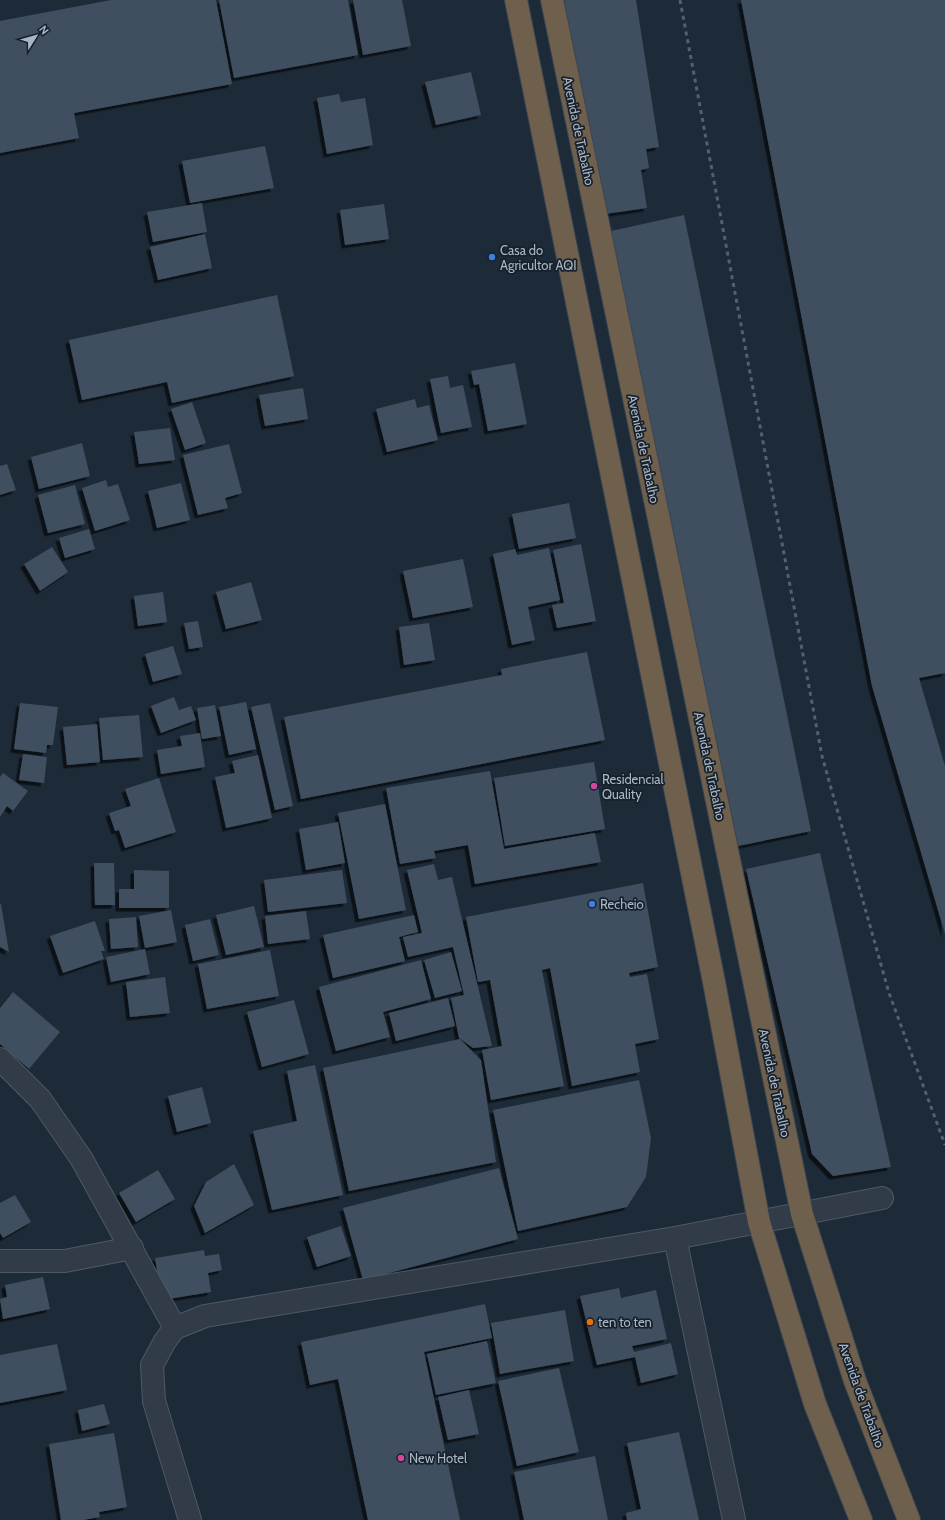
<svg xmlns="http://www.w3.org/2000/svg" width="945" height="1520" font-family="Cabin,sans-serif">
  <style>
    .building { fill: #3f4f60; filter: url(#shadow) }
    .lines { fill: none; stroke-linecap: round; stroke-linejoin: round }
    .minor-casing { stroke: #4e5966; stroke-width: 24 }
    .highway-casing { stroke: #3b4652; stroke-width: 24 }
    .minor { stroke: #313c48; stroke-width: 22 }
    .highway { stroke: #6f5f4d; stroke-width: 22 }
    .rail { stroke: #52606f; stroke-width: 3; stroke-dasharray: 4 4; stroke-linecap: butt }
    .shop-dot { fill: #3f7fe0; stroke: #16212c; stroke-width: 1.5 }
    .hotel-dot { fill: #d1479c; stroke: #16212c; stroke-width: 1.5 }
    .food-dot { fill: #e8710a; stroke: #16212c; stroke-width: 1.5 }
    .labels { text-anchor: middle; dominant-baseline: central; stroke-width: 3.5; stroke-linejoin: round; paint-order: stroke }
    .street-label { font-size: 13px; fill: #aab6c5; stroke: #16212c }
    .poi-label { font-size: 13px; fill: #aab6c5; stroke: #16212c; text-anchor: start }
  </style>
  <defs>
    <filter id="shadow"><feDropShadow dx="-3.5" dy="3.5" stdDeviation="0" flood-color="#0009"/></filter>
  </defs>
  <rect width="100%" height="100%" fill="#1d2a37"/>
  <g class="building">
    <path d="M111,0H216L232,84L74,113L79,138L0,153V21Z"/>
    <path d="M219,0H348L358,55L234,78Z"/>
    <path d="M353,0H402L411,46L363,55Z"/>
    <path d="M564,0H636L659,147L646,149L649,168L641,170L647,208L598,215Z"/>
    <path d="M741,0H945V673L919,678L945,766V934L872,686Z"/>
    <path d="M471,72L481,115L436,125L425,82Z"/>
    <path d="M339,94L341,102L365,98L373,145L327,154L317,98Z"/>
    <path d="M265,146L274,188L190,203L182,161Z"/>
    <path d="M202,203L207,232L153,242L147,212Z"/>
    <path d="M384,204L389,239L345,245L340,210Z"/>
    <path d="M684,215L811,831L738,846L611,231Z"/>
    <path d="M205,234L212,268L158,280L150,247Z"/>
    <path d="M277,295L294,376L172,403L167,382L82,400L69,340Z"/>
    <path d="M515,363L527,424L488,431L479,384L474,385L471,371Z"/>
    <path d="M448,376L450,388L463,385L472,427L441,433L430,379Z"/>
    <path d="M303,388L308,419L265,426L259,395Z"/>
    <path d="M415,399L417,408L429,405L438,440L387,452L376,409Z"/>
    <path d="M192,402L206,443L185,450L171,409Z"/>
    <path d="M170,428L175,460L139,464L134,432Z"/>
    <path d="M82,443L90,476L39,489L31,457Z"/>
    <path d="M229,444L242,493L225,498L228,508L198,515L183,455Z"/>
    <path d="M7,464L16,490L0,495V466Z"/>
    <path d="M106,480L108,487L118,484L130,520L95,531L82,488Z"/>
    <path d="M181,483L190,520L157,528L148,491Z"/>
    <path d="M75,485L85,524L48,533L38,495Z"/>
    <path d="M569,503L576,538L519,549L512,514Z"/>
    <path d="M89,529L95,549L65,558L59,538Z"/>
    <path d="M581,544L596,621L557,628L552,605L564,603L553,550Z"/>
    <path d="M52,547L68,572L40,591L24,564Z"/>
    <path d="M549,548L560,600L528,607L535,640L512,645L493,554L515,549L517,555Z"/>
    <path d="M463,559L473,607L413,618L403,571Z"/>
    <path d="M251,582L262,620L226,629L216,592Z"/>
    <path d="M163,592L167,622L138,626L134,596Z"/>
    <path d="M198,621L203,647L189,649L184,623Z"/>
    <path d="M429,623L435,660L404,665L399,627Z"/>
    <path d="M173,646L182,674L153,682L145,654Z"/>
    <path d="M587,652L605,740L301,799L284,717L502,675L501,669Z"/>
    <path d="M174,697L179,710L191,706L196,720L161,733L151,706Z"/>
    <path d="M246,702L256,749L229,755L219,707Z"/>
    <path d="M20,703L58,707L53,745H47L46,753L14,749Z"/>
    <path d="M270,703L293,806L275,810L251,707Z"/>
    <path d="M215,705L221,736L202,739L197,708Z"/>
    <path d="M139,715L143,757L103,760L99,718Z"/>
    <path d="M97,724L100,762L67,765L63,727Z"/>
    <path d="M200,733L205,767L161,774L157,750L182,746L180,736Z"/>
    <path d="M23,754L47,757L44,783L19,780Z"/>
    <path d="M258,755L272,818L226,828L215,777L235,773L232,761Z"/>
    <path d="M594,762L605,829L505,846L494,778Z"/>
    <path d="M490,771L504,849L595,833L601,862L475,884L468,845L434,851L436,858L400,864L386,788Z"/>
    <path d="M3,773L28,791L13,811L7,806L0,817V777Z"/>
    <path d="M159,778L176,832L125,848L119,830L115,831L109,813L131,806L125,789Z"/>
    <path d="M385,804L406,910L359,919L338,813Z"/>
    <path d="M338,822L345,863L306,870L299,829Z"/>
    <path d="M820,853L891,1167L833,1176L812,1154L746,869Z"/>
    <path d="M94,863H114L115,905H95Z"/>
    <path d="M434,864L438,880L452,877L492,1046L473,1048L459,1038L451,998L464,995L453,947L408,957L403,937L422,933L407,870Z"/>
    <path d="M134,870L169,871V908H119V889H134Z"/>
    <path d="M342,870L347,903L268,912L264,880Z"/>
    <path d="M643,883L658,967L629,973L630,977L647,974L659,1039L635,1044L640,1072L572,1086L550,968L542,970L564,1086L491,1100L482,1050L502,1046L490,980L478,982L466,917Z"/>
    <path d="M0,904H1L9,952L0,947Z"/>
    <path d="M254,906L264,947L226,955L216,915Z"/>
    <path d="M171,910L177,942L145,948L139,916Z"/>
    <path d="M306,911L310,939L268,944L265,916Z"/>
    <path d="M414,915L418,932L399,937L405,961L333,978L323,935Z"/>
    <path d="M136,917L138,947L111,949L109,919Z"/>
    <path d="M210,919L219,955L193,961L185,925Z"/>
    <path d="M95,921L105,951H101L104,959L63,973L50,936Z"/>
    <path d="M145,949L150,974L111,982L106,957Z"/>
    <path d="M270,950L279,996L207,1009L198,964Z"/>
    <path d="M451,952L462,991L435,998L424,960Z"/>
    <path d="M421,960L431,999L383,1012L390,1037L336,1051L319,987Z"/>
    <path d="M165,977L170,1013L130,1017L126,982Z"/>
    <path d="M13,992L60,1032L29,1069L0,1044V1008Z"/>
    <path d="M448,998L455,1026L396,1041L389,1013Z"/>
    <path d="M294,1000L309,1054L262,1067L247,1012Z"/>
    <path d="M460,1039L481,1060L496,1162L349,1191L323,1068Z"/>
    <path d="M315,1065L343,1195L272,1210L253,1131L297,1121L287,1071Z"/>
    <path d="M639,1080L651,1138L646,1177L627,1207L518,1231L493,1110Z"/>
    <path d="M202,1087L211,1123L177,1132L168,1096Z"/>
    <path d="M234,1164L254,1205L205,1233L194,1206L206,1182Z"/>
    <path d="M499,1168L518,1239L363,1280L343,1208Z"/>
    <path d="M158,1170L175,1199L136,1222L119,1193Z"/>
    <path d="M15,1195L31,1222L3,1238L0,1233V1203Z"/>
    <path d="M341,1226L351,1256L317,1267L307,1237Z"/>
    <path d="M204,1250L205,1256L219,1254L222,1270L208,1273L211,1292L162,1300L155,1258Z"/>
    <path d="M43,1277L50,1309L3,1319L0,1299L7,1297L5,1285Z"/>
    <path d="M619,1288L621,1298L656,1290L667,1339L632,1346L634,1352L671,1343L678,1374L641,1383L635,1357L597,1365L580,1296Z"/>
    <path d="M485,1304L492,1338L424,1352L460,1520H368L338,1379L310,1385L301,1342Z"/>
    <path d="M565,1310L574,1361L500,1374L491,1323Z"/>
    <path d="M487,1341L496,1383L436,1395L427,1354Z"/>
    <path d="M57,1344L67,1390L0,1403V1355Z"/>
    <path d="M559,1368L579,1452L517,1466L498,1381Z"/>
    <path d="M469,1390L479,1434L448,1440L438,1397Z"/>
    <path d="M104,1404L110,1424L82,1431L78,1410Z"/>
    <path d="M679,1432L699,1520H627L626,1513L641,1509L627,1443Z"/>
    <path d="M114,1433L127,1507L99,1512L100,1517L83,1520H61L49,1444Z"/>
    <path d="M595,1456L608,1520H524L514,1472Z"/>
  </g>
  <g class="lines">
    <g class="minor-casing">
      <g id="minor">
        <path d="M0,1059L40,1099L81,1158L175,1328"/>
        <path d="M675,1238L734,1520"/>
        <path d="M0,1261H65L132,1248"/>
        <path d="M190,1520L154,1401L152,1365L165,1341L175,1328L205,1316L675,1238L882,1198"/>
      </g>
    </g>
    <g class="highway-casing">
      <g id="highway">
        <path d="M516,0L714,982L759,1222L815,1404L861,1520"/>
        <path d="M552,0L802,1214L855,1381L909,1520"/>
      </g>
    </g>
    <use href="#minor" class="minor"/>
    <use href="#highway" class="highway"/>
    <path class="rail" d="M680,0L822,756L889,993L945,1145"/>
  </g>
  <g class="shop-dot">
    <circle cx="492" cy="257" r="4"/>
    <circle cx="592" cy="904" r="4"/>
  </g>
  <g class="hotel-dot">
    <circle cx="594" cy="786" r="4"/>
    <circle cx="401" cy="1458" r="4"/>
  </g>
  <circle class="food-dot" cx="590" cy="1322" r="4"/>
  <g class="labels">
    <g class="street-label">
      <text transform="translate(579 131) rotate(78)">Avenida de Trabalho</text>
      <text transform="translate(644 449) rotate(78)">Avenida de Trabalho</text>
      <text transform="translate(710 766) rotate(78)">Avenida de Trabalho</text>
      <text transform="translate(775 1083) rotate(78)">Avenida de Trabalho</text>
      <text transform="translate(862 1395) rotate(70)">Avenida de Trabalho</text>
    </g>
    <g class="poi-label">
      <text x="500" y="250">Casa do<tspan x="500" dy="15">Agricultor AQI</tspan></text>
      <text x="602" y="779">Residencial<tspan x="602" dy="15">Quality</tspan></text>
      <text x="600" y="904">Recheio</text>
      <text x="598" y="1322">ten to ten</text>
      <text x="409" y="1458">New Hotel</text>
    </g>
  </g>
  <g transform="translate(36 36) rotate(53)" stroke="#16212c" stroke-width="3" paint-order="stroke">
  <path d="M0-3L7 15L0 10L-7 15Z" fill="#aab6c5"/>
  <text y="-6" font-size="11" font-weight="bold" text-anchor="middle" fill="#aab6c5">N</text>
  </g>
</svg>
